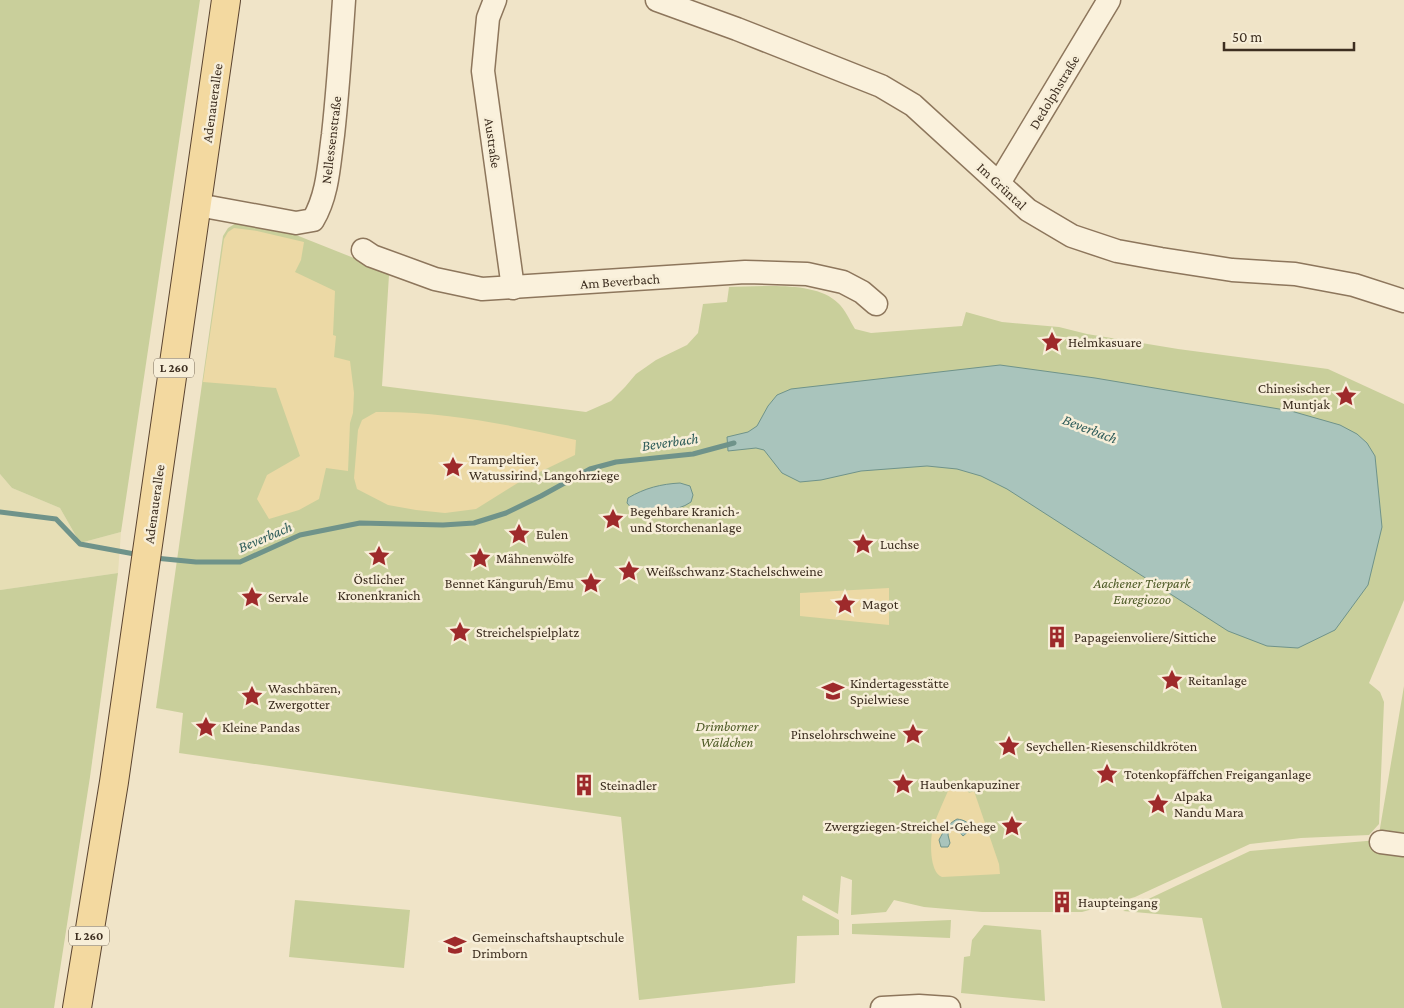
<svg xmlns="http://www.w3.org/2000/svg" width="1404" height="1008" font-family="'Crimson Pro',serif">
  <style>
    .farmland { fill: #e6deb5 }
    .green { fill: #c9cf9b }
    .sand { fill: #ecd9a5 }
    .water { fill: #a9c4bc; stroke: #6f938a }
    .lines { fill: none; stroke-linecap: round; stroke-linejoin: round }
    .stream { stroke: #6f938a; stroke-width: 5 }
    .minor-casing { stroke: #8d765c; stroke-width: 25 }
    .major-casing { stroke: #5b4430; stroke-width: 30 }
    .minor { stroke: #faf1dc; stroke-width: 22 }
    .major { stroke: #f3d9a0; stroke-width: 28 }
    .labels { text-anchor: middle; dominant-baseline: central; stroke-width: 5; stroke-linejoin: round; paint-order: stroke }
    .shield { fill: #f7eed8; stroke: #756857; stroke-width: 1 }
    .shield-label { font-size: 12px; font-weight: bold; fill: #3d2e20 }
    .street-label { font-size: 14px; fill: #3d2e20; stroke: #f7eed8 }
    .poi-label { font-size: 14px; fill: #3d2e20; stroke: #f7eed8; text-anchor: start }
    .park-label { font-size: 14px; font-style: italic; fill: #4d5a26; stroke: #f7eed8 }
    .water-label { font-size: 15px; font-style: italic; fill: #2f5d5a; stroke: #f7eed8 }
  </style>
  <rect width="100%" height="100%" fill="#f0e4c8"/>
  <path class="farmland" d="M0,474L12,488L60,508L80,543L121,532L118,573L0,590Z"/>
  <g class="green">
    <path d="M0,0H200L121,532L80,543L60,508L12,488L0,474Z"/>
    <path d="M238,222L286,231L379,268L389,275L382,386L586,412L611,401L625,387L636,374L656,360L687,345L698,333L703,304L727,302L729,287C759,287 815,280 838,303C845,309 850,321 855,329L871,333L962,326L966,312L1002,322L1059,327L1087,334L1178,349L1328,369L1404,404V600L1369,683L1380,692L1384,702L1379,824L1369,835L1301,838L1250,844L1135,897L1082,912H982L924,907L894,900L886,912L851,915L852,880L841,876L838,914L803,895L802,900L839,920V935L797,936L795,983L639,1000L621,817L179,753L183,713L156,708L223,236L228,228Z"/>
    <path d="M118,573L90,777L54,1008H0V590Z"/>
    <path d="M1404,686V1008H1222L1202,918L1123,911L1250,851L1378,840Z"/>
    <path d="M295,900L410,910L404,968L289,957Z"/>
    <path d="M951,920L950,938L852,934V924Z"/>
    <path d="M984,925L1041,930L1045,1001L961,993L964,957L970,956L972,940Z"/>
  </g>
  <g class="sand">
    <path d="M234,228L257,231L304,242L301,260L295,272L335,291L333,335L336,336L334,357L350,361L354,393L353,413L350,423L348,471L326,468L319,499L299,510L269,519L257,499L267,475L300,456L276,388L203,382L224,239L228,232Z"/>
    <path d="M376,412C444,411 510,425 576,440L575,455L521,481L476,509L445,513L416,510L388,505L357,489L354,478L358,430L362,420Z"/>
    <path d="M889,588V625L800,616V593Z"/>
    <path d="M959,780L962,781L969,793L974,791L999,864L1000,874L942,877C929,872 930,840 933,827C938,813 945,798 951,784Z"/>
  </g>
  <g class="water">
    <path d="M1000,365L1095,378L1291,411L1340,425L1357,434L1367,443L1375,456L1382,527L1368,585L1335,630L1298,648L1267,646L1228,631L1007,489L981,476L957,469L927,466L861,471L821,480L800,482L782,473L764,450L756,448L728,451L727,437L748,432L757,426L768,406L777,395L791,389Z"/>
    <path d="M680,483L690,486L693,495L691,502C676,513 652,511 634,511L627,503L628,498C645,488 661,484 680,483Z"/>
    <path d="M957,819C964,820 970,822 970,830L963,836L957,829L952,827L949,829L948,835L950,843L948,847H941L939,840C944,830 948,824 957,819Z"/>
  </g>
  <g class="lines">
    <g class="stream">
      <path d="M0,512L56,519L80,544L140,555"/>
      <path d="M155,558L196,562H240L300,535L360,523L443,525L474,523L506,513L541,496L590,469L616,462L693,454L734,443"/>
    </g>
    <g class="minor-casing">
      <g id="minor">
        <path d="M495,0L488,18L483,71L513,288"/>
        <path d="M657,0L737,29L881,86L913,105L1028,210L1072,236L1117,251L1161,259L1232,270L1295,274L1354,285L1404,301"/>
        <path d="M999,183L1109,0"/>
        <path d="M198,205L296,223L313,220C328,195 329,164 333,135C338,90 341,45 344,0"/>
        <path d="M363,250L372,256L435,279L482,289L745,272L807,274L843,282L862,292L876,304"/>
        <path d="M1381,842L1404,845"/>
        <path d="M882,1008L919,1006L949,1008"/>
      </g>
    </g>
    <g class="major-casing">
      <path id="major" d="M77,1008L114,782L226,0"/>
    </g>
    <use href="#minor" class="minor"/>
    <use href="#major" class="major"/>
  </g>
  <defs>
    <g id="sight-bare" transform="scale(1.725)"><path d="M0-6L1.8-2.2L6-1.7L2.9 1.2L3.7 5.4L0 3.3L-3.7 5.4L-2.9 1.2L-6-1.7L-1.8-2.2Z" fill="#9e2a2b" stroke="#f7eed8" stroke-width="2.5" paint-order="stroke"/></g>
    <g id="building-bare" transform="scale(1.725)"><path d="M-4-6H4V6H1V3H-1V6H-4ZM-2.5-4.3h1.7v1.8h-1.7ZM.8-4.3h1.7v1.8H.8ZM-2.5-1h1.7V.8h-1.7ZM.8-1h1.7V.8H.8Z" fill="#9e2a2b" stroke="#f7eed8" stroke-width="2.5" paint-order="stroke"/></g>
    <g id="school-bare" transform="scale(1.725)"><path d="M0-5L7-2L0 1L-7-2ZM-4 1L0 2.5L4 1V4Q0 6-4 4Z" fill="#9e2a2b" stroke="#f7eed8" stroke-width="2.5" paint-order="stroke"/></g>
  </defs>
  <g fill-rule="evenodd">
    <use href="#sight-bare" x="1052" y="342"/>
    <use href="#sight-bare" x="1346" y="396"/>
    <use href="#sight-bare" x="453" y="467"/>
    <use href="#sight-bare" x="613" y="519"/>
    <use href="#sight-bare" x="519" y="534"/>
    <use href="#sight-bare" x="863" y="544"/>
    <use href="#sight-bare" x="379" y="556"/>
    <use href="#sight-bare" x="480" y="558"/>
    <use href="#sight-bare" x="629" y="571"/>
    <use href="#sight-bare" x="591" y="583"/>
    <use href="#sight-bare" x="252" y="597"/>
    <use href="#sight-bare" x="845" y="604"/>
    <use href="#sight-bare" x="460" y="632"/>
    <use href="#building-bare" x="1057" y="637"/>
    <use href="#sight-bare" x="1172" y="680"/>
    <use href="#school-bare" x="833" y="691"/>
    <use href="#sight-bare" x="252" y="696"/>
    <use href="#sight-bare" x="206" y="727"/>
    <use href="#sight-bare" x="913" y="734"/>
    <use href="#sight-bare" x="1009" y="746"/>
    <use href="#sight-bare" x="1107" y="774"/>
    <use href="#sight-bare" x="903" y="784"/>
    <use href="#building-bare" x="584" y="785"/>
    <use href="#sight-bare" x="1158" y="804"/>
    <use href="#sight-bare" x="1012" y="826"/>
    <use href="#building-bare" x="1062" y="902"/>
    <use href="#school-bare" x="455" y="945"/>
  </g>
  <g class="labels">
    <g class="shield">
      <rect x="154" y="358.5" width="40" height="19" rx="4"/>
      <rect x="69" y="926.5" width="40" height="19" rx="4"/>
    </g>
    <g class="shield-label">
      <text x="174" y="368">L 260</text>
      <text x="89" y="936">L 260</text>
    </g>
    <g class="street-label">
      <text transform="translate(1054 92) rotate(-59)">Dedolphstraße</text>
      <text transform="translate(212 103) rotate(-82)">Adenauerallee</text>
      <text transform="translate(331 140) rotate(-83)">Nellessenstraße</text>
      <text transform="translate(493 143) rotate(82)">Austraße</text>
      <text transform="translate(1002 186) rotate(43)">Im Grüntal</text>
      <text transform="translate(620 281) rotate(-4)">Am Beverbach</text>
      <text transform="translate(154 504) rotate(-82)">Adenauerallee</text>
    </g>
    <g class="poi-label">
      <text x="1068" y="342">Helmkasuare</text>
      <text x="1330" y="388" text-anchor="end">Chinesischer<tspan x="1330" dy="16">Muntjak</tspan></text>
      <text x="469" y="459">Trampeltier,<tspan x="469" dy="16">Watussirind, Langohrziege</tspan></text>
      <text x="630" y="511">Begehbare Kranich-<tspan x="630" dy="16">und Storchenanlage</tspan></text>
      <text x="536" y="534">Eulen</text>
      <text x="880" y="544">Luchse</text>
      <text x="496" y="558">Mähnenwölfe</text>
      <text x="646" y="571">Weißschwanz-Stachelschweine</text>
      <text x="379" y="579" text-anchor="middle">Östlicher<tspan x="379" dy="16">Kronenkranich</tspan></text>
      <text x="574" y="583" text-anchor="end">Bennet Känguruh/Emu</text>
      <text x="268" y="597">Servale</text>
      <text x="862" y="604">Magot</text>
      <text x="476" y="632">Streichelspielplatz</text>
      <text x="1074" y="637">Papageienvoliere/Sittiche</text>
      <text x="1188" y="680">Reitanlage</text>
      <text x="850" y="683">Kindertagesstätte<tspan x="850" dy="16">Spielwiese</tspan></text>
      <text x="268" y="688">Waschbären,<tspan x="268" dy="16">Zwergotter</tspan></text>
      <text x="222" y="727">Kleine Pandas</text>
      <text x="896" y="734" text-anchor="end">Pinselohrschweine</text>
      <text x="1026" y="746">Seychellen-Riesenschildkröten</text>
      <text x="1124" y="774">Totenkopfäffchen Freiganganlage</text>
      <text x="920" y="784">Haubenkapuziner</text>
      <text x="600" y="785">Steinadler</text>
      <text x="1174" y="796">Alpaka<tspan x="1174" dy="16">Nandu Mara</tspan></text>
      <text x="996" y="826" text-anchor="end">Zwergziegen-Streichel-Gehege</text>
      <text x="1078" y="902">Haupteingang</text>
      <text x="472" y="937">Gemeinschaftshauptschule<tspan x="472" dy="16">Drimborn</tspan></text>
    </g>
    <g class="park-label">
      <text x="1142" y="583">Aachener Tierpark<tspan x="1142" dy="16">Euregiozoo</tspan></text>
      <text x="727" y="726">Drimborner<tspan x="727" dy="16">Wäldchen</tspan></text>
    </g>
    <g class="water-label">
      <text transform="translate(1090 429) rotate(21)">Beverbach</text>
      <text transform="translate(670 442) rotate(-8)">Beverbach</text>
      <text transform="translate(265 537) rotate(-23)">Beverbach</text>
    </g>
  </g>
  <path d="M1224 42v8h130v-8" fill="none" stroke="#3d2e20" stroke-width="2.5"/>
  <text x="1232" y="42" font-size="15" fill="#3d2e20" stroke="#f7eed8" stroke-width="4" paint-order="stroke">50 m</text>
</svg>
